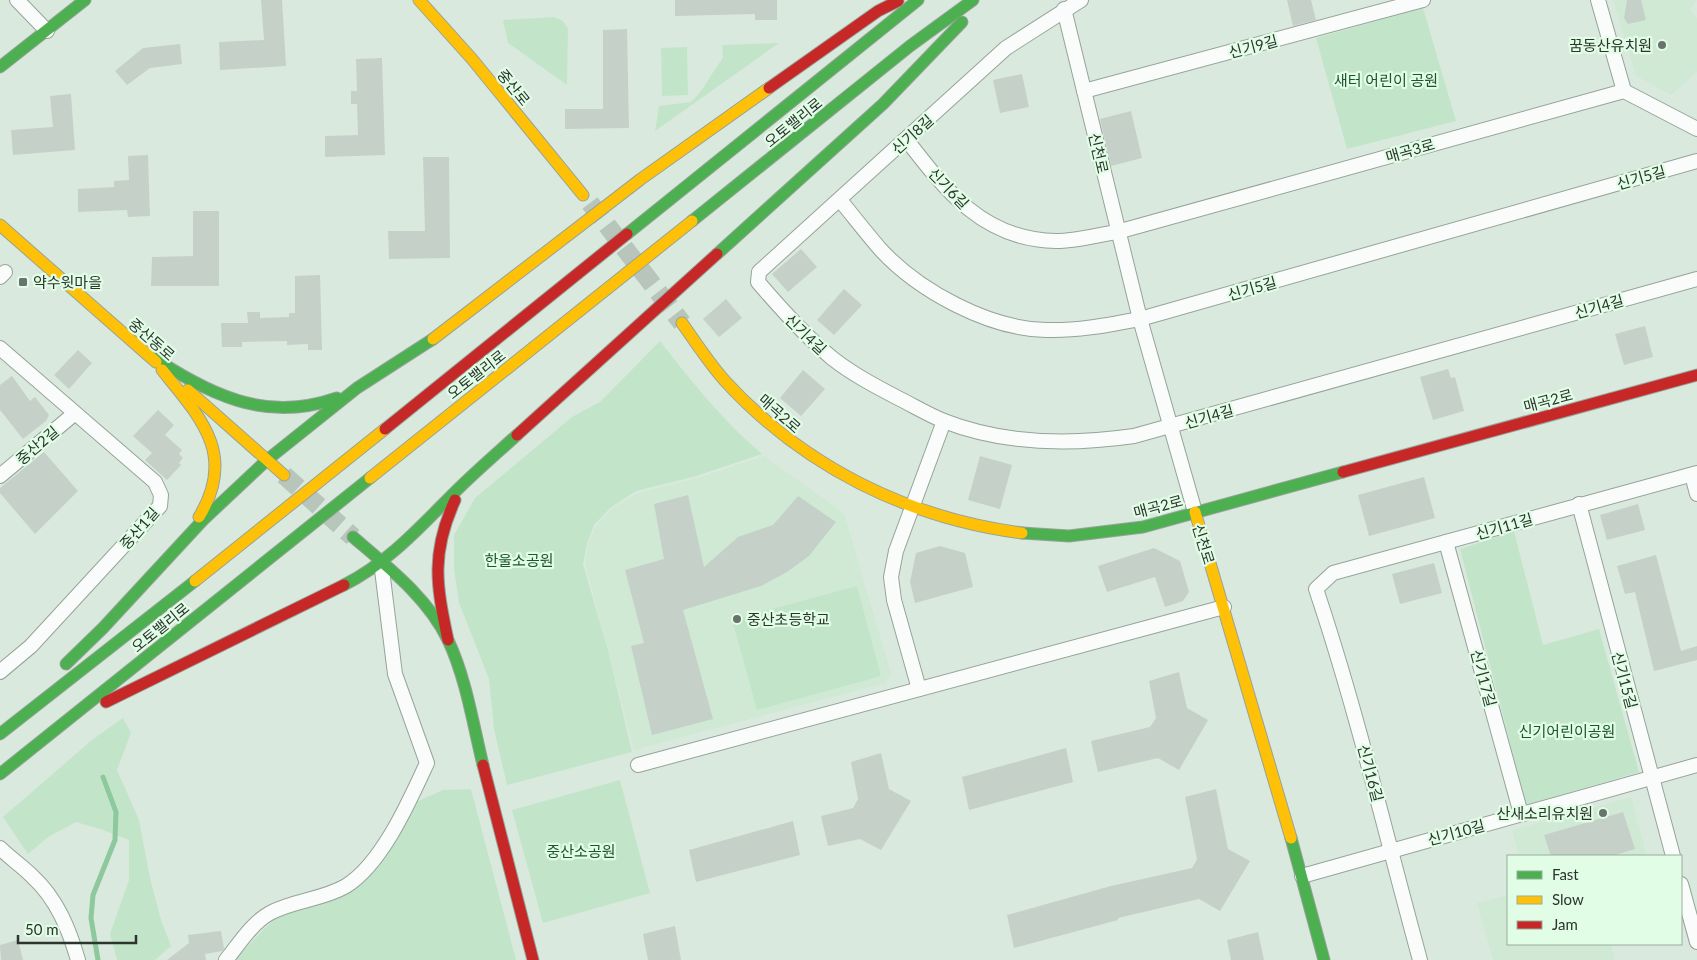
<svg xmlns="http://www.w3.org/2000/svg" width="1697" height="960" font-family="Lato,'Noto Sans KR',sans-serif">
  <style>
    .built { fill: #d0e9d5 }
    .green { fill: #c2e5ca }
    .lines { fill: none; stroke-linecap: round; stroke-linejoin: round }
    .stream { stroke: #8ec89d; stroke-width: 5 }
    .building { fill: #c5d1c8 }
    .secondary-tunnel { stroke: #b7c5ba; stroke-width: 19; stroke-dasharray: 19 9; stroke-linecap: butt }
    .street-casing { stroke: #97a39a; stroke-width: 16 }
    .fast-casing { stroke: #97a39a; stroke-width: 13 }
    .slow-casing { stroke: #97a39a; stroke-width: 13 }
    .jam-casing { stroke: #97a39a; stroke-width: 13 }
    .street { stroke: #f9fcfa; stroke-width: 14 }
    .fast { stroke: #4caf50; stroke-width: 11 }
    .slow { stroke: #ffc107; stroke-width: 11 }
    .jam { stroke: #c62828; stroke-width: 11 }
    .poi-dot { fill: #68746b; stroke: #e1fde6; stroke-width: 2 }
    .labels { text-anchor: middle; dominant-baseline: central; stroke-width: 4.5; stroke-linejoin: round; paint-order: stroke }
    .poi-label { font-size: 15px; fill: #2b352d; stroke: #e1fde6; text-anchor: end }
    .street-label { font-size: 15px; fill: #2b352d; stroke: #e1fde6 }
    .park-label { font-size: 15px; fill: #1e552f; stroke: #e1fde6 }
  </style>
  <rect width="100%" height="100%" fill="#dae9dd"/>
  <g class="built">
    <path d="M1613,0H1697L1690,9L1697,18V72L1671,95L1636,76Z"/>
    <path d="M764,456L844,513L891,674L885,683L634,750L585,563L588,544L596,526L611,509L637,493L694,479Z"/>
    <path d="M1631,797L1646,853L1641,856H1519L1512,830Z"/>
    <path d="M1508,895V944H1611L1615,960H1493L1477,903Z"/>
  </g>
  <g class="green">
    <path d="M1423,8L1456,121L1347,149L1316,38Z"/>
    <path d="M554,17L563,21L568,29L567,85L508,43L503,20Z"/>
    <path d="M779,43L655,131L659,106L691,102C705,89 711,73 723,58L722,45Z"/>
    <path d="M687,47L688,95L662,96L661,48Z"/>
    <path d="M660,341C692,382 722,420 762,454L693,477L636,491L610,508L594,525L587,544L583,564L609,654L632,752L507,785L494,729L489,679L459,603L454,569V535L475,498L572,417L600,402Z"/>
    <path d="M1514,531L1543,645L1599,629L1639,772L1526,805L1460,549Z"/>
    <path d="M857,586L881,676L757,710L732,620Z"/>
    <path d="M123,718L131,733L117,770L139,820L150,878L161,920L171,946L155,960H117L110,934L129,880V840L100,829L76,822L48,837L28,854L3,817L92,740Z"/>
    <path d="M620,780L650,893L543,923L512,810Z"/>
    <path d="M471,789L516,960H234L275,918L351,889L416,802L443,790Z"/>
  </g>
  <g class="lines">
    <path class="stream" d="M98,960L91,918L93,895L115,840L116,812L103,777"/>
  </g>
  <g class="building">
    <path d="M261,0H282L286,66L220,70L219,42L264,40Z"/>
    <path d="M675,0H777V20H755V14L675,16Z"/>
    <path d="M1287,0H1311L1316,20L1293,26Z"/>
    <path d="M1627,0H1641L1646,20L1628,24L1624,18Z"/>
    <path d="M627,29L629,128L565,129V109H603V30Z"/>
    <path d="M180,44L182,64L150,68L127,85L115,71L143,48Z"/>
    <path d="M382,58L385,155L325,157V136L358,135L357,104H351V91H357L356,59Z"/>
    <path d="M1022,74L1029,107L1000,113L993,80Z"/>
    <path d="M71,94L75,150L13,155L11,130L53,127L50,96Z"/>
    <path d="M1131,111L1142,158L1111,166L1100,119Z"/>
    <path d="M148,155L150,216L128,217L127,210L78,212V189L114,187V181L129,180L128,156Z"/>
    <path d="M423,157H449L450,258L389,259L388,231H425Z"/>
    <path d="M193,211H219V286H151L152,257L193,256Z"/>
    <path d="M801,249L817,267L788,292L772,274Z"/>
    <path d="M320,275L322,350H308V344L287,345V341L242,342V347H222L221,323H248L247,312H260V318L289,317V313H295V276Z"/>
    <path d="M844,289L862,305L834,335L817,320Z"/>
    <path d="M726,299L742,318L719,337L703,319Z"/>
    <path d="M1645,326L1653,357L1624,365L1615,334Z"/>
    <path d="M78,350L92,363L69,389L54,375Z"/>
    <path d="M1448,369L1451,378L1455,377L1464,411L1433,420L1420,377Z"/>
    <path d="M803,370L825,389L801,416L780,398Z"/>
    <path d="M12,376L30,401L35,397L49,415L46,421L23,439L0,410V385Z"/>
    <path d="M158,410L174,425L165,435L182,450L179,454L183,458L179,463L181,465L167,480L145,460L152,453L133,436Z"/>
    <path d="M44,452L78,491L35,534L0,493V488Z"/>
    <path d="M980,456L1012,465L1000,509L968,500Z"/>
    <path d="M1424,477L1435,518L1369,536L1358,495Z"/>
    <path d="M688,495L704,567L738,537L773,525L798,496L836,522L809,556L787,572L761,586L683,610L713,719L652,735L631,646L644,643L625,570L664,559L654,504Z"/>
    <path d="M1638,504L1645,530L1607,540L1600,515Z"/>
    <path d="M940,546L965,553L973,587L915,603L910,582L916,553Z"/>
    <path d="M1154,548L1180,561L1189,592L1183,601L1165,607L1155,577L1107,592L1098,566Z"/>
    <path d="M1656,555L1681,651L1697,646V660L1654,671L1635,592L1625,594L1617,566Z"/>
    <path d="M1434,563L1442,593L1400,604L1392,574Z"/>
    <path d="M1179,672L1187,708L1208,720L1179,770L1158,758L1098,772L1091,741L1150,727L1156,718L1149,681Z"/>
    <path d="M1066,748L1073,782L969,810L962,777Z"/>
    <path d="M881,753L889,789L911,801L881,850L860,839L828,846L821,816L853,808L858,799L851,762Z"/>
    <path d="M1216,789L1228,849L1250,861L1220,911L1199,899L1118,918V920L1014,948L1007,915L1111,886L1192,868L1197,859L1185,797Z"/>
    <path d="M1623,812L1635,849L1612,856H1551L1544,835Z"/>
    <path d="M793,821L800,855L696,882L689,850Z"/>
    <path d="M675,926L681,960H648L643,934Z"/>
    <path d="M221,931L224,949L222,951L205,954L206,960H167L189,943L188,935Z"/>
    <path d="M1258,932L1264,960H1231L1227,940Z"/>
    <path d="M18,940L23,960H1L0,945Z"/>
  </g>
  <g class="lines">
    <g class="secondary-tunnel">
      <path d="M590,203L682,323"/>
      <path d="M284,475L353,537"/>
    </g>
    <g class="street-casing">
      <g id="street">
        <path d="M17,0L47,31"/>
        <path d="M1081,0L1006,48L759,272L758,282C781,309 804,335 832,358C852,374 877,387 900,399C914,406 929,415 944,421C1005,445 1071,445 1134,436L1697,279"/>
        <path d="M1598,0L1624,91"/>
        <path d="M1064,9L1140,319L1195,512"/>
        <path d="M1084,91L1423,0"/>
        <path d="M906,139C946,191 984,240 1056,241C1076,241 1097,235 1117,232L1624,91L1697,129"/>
        <path d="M840,200C854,217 867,234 881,250C919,291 989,329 1046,330C1078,331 1108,325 1140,319L1697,161"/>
        <path d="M0,277L5,272"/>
        <path d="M0,348L155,482L161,495L160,506L31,646L0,672"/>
        <path d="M1692,475L1697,494"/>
        <path d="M0,476L74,414"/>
        <path d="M1579,504L1673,856"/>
        <path d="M1446,542L1521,814"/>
        <path d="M919,689L894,600L891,577L896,551L944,421"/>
        <path d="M638,765L1224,607"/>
        <path d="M0,848C10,858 22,866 32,876C57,899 69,929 78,960"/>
        <path d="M1302,876L1697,765"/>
        <path d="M1681,884L1697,942"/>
        <path d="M226,960C239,944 252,923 270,913C294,900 322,900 346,886C382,864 410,800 427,763L395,674L381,562"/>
        <path d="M1420,960C1386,836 1357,711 1316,589L1333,573L1697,473"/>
      </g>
    </g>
    <g class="fast-casing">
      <g id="fast">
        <path d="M0,67L85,0"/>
        <path d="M692,221L910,46L973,0"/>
        <path d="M627,234L918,0"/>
        <path d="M717,254L883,104L962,22"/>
        <path d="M146,353C208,393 263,424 337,398"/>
        <path d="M1022,533L1069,536L1143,527L1343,472"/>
        <path d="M353,537C388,567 428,598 448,640C466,678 473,724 483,765"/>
        <path d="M344,585C388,563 421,526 455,492C475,472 496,454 517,435"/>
        <path d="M66,664L103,628L203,520L267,460L357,388L433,339"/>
        <path d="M0,734L195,581"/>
        <path d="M0,774L370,478"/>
        <path d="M1291,838L1324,960"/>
      </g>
    </g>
    <g class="slow-casing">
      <g id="slow">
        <path d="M419,0L472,59L583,195"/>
        <path d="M0,225L156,362"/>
        <path d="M682,323C696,343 709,363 725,381C803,466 907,518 1022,533"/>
        <path d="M433,339L641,179L769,88"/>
        <path d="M162,370C201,418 237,455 199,517"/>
        <path d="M188,390L284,475"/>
        <path d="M370,478L692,221"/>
        <path d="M1195,512L1291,838"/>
        <path d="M195,581L385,429"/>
      </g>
    </g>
    <g class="jam-casing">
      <g id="jam">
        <path d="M769,88L878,11L898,1"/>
        <path d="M385,429L627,234"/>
        <path d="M517,435L717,254"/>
        <path d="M1343,472L1697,375"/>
        <path d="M448,640C436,584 431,553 455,500"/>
        <path d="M106,702L344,585"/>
        <path d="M483,765L533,960"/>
      </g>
    </g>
    <use href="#street" class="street"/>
    <use href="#fast" class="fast"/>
    <use href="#slow" class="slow"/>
    <use href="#jam" class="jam"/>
  </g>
  <g class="poi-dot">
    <circle cx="1662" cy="45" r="5"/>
    <rect x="18" y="277" width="10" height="10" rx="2.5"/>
    <circle cx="737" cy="619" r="5"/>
    <circle cx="1603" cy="813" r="5"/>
  </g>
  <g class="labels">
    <g class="poi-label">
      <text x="1652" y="45">꿈동산유치원</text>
      <text x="33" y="282" text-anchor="start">약수윗마을</text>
      <text x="747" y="619" text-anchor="start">중산초등학교</text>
      <text x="1593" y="813">산새소리유치원</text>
    </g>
    <g class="street-label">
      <text transform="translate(1253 46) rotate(-15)">신기9길</text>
      <text transform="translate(514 87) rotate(51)">중산로</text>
      <text transform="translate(793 122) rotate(-39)">오토밸리로</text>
      <text transform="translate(912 134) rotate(-42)">신기8길</text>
      <text transform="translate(1410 150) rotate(-16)">매곡3로</text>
      <text transform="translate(1099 153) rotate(77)">신천로</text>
      <text transform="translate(1641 177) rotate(-16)">신기5길</text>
      <text transform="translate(949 188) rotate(46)">신기6길</text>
      <text transform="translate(1252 288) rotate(-16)">신기5길</text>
      <text transform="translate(1599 306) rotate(-16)">신기4길</text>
      <text transform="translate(806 334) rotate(44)">신기4길</text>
      <text transform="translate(152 339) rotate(41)">중산동로</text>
      <text transform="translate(476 374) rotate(-38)">오토밸리로</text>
      <text transform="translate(1548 400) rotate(-15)">매곡2로</text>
      <text transform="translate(780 413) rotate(41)">매곡2로</text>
      <text transform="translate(1209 416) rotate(-16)">신기4길</text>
      <text transform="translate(37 445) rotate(-40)">중산2길</text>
      <text transform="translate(1158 506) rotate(-15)">매곡2로</text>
      <text transform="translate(1504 526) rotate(-16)">신기11길</text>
      <text transform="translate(139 528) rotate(-49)">중산1길</text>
      <text transform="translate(1204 544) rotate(73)">신천로</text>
      <text transform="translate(160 627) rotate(-39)">오토밸리로</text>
      <text transform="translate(1484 678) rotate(75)">신기17길</text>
      <text transform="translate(1625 680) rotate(75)">신기15길</text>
      <text transform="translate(1371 773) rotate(75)">신기16길</text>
      <text transform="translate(1456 832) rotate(-15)">신기10길</text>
    </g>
    <g class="park-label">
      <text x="1386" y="80">새터 어린이 공원</text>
      <text x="519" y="560">한울소공원</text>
      <text x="1567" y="731">신기어린이공원</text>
      <text x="581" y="851">중산소공원</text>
    </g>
  </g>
  <rect x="1507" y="855" width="175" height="90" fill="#e1fde6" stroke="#98ad9c"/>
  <rect x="1517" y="871" width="25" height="8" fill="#4caf50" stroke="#98ad9c"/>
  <text x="1552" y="880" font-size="15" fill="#2b352d">Fast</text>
  <rect x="1517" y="896" width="25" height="8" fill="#ffc107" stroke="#98ad9c"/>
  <text x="1552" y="905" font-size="15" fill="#2b352d">Slow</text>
  <rect x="1517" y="921" width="25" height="8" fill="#c62828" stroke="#98ad9c"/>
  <text x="1552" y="930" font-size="15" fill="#2b352d">Jam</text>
  <path d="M18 935v8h118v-8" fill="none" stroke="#2b352d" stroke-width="2.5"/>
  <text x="25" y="935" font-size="15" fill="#2b352d" stroke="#e1fde6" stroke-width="4" paint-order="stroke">50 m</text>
</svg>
